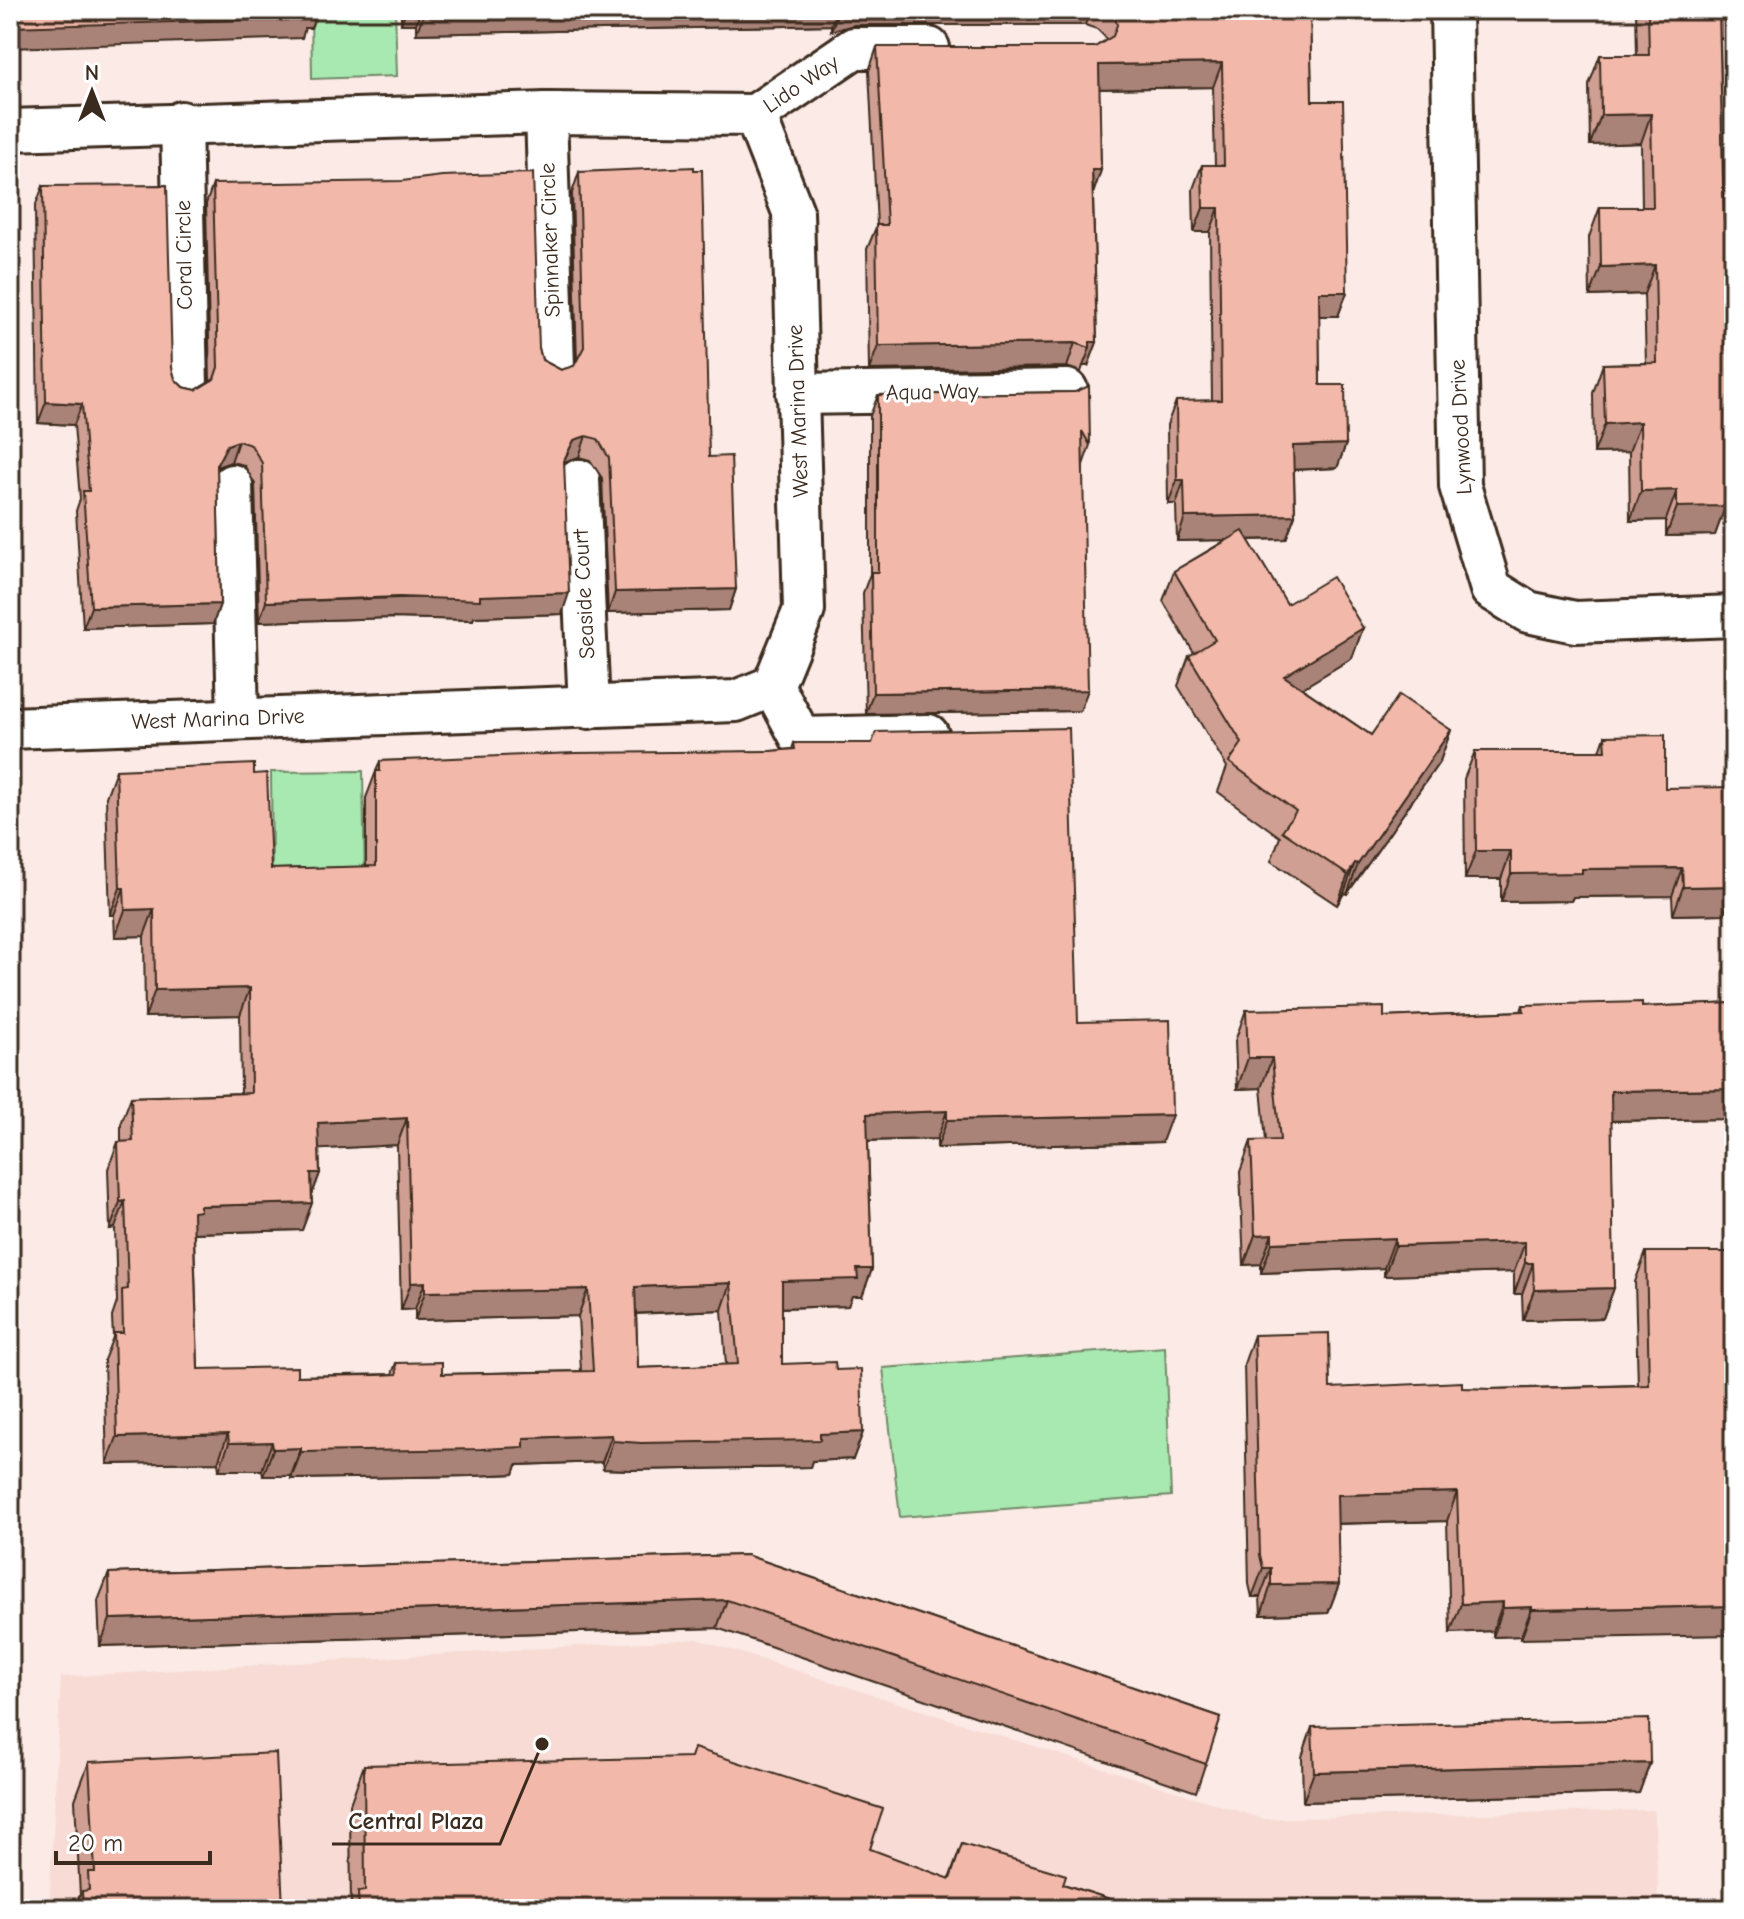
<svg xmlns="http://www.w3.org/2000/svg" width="1744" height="1919" font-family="'Comic Neue',sans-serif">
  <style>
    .built { fill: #f8dbd4 }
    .green { fill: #a8e8b1; stroke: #728968; stroke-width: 2 }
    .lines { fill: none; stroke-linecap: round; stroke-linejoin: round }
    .street-casing { stroke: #3b2a1e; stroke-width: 46 }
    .street { stroke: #fff; stroke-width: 40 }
    .wall { fill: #d09f93; stroke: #3b2a1e; stroke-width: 2; fill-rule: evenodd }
    .shaded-wall { fill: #a98278; stroke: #3b2a1e; stroke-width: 2 }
    .building { fill: #f2b9ab; stroke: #3b2a1e; stroke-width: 2; fill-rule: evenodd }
    .labels { text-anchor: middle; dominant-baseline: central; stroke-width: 6; stroke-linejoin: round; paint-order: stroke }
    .street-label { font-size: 22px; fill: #3b2a1e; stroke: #fff }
    .leader { fill: none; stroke: #3b2a1e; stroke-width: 3 }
    .callout-dot { fill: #3b2a1e; stroke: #fff; stroke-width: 3 }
    .callout-label { font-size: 24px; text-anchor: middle; font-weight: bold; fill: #3b2a1e; stroke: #fff; stroke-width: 6; stroke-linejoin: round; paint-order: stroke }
  </style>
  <rect width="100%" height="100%" fill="#fbeae6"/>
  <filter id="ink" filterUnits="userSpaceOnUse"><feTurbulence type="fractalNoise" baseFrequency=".0125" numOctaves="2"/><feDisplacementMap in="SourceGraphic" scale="16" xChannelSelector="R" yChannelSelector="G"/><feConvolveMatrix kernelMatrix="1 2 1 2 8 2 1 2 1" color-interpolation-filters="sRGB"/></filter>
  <g filter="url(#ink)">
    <path class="built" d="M697,1639L1263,1819L1654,1810L1659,1909H49L61,1677Z"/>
    <g class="green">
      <path d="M311,10H395L397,76L312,79Z"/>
      <path d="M363,771L365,890L272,871L271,772Z"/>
      <path d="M1165,1347L1171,1496L900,1517L883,1368Z"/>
    </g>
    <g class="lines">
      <g class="street-casing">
        <g id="street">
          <path d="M1451,10L1460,486L1491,589L1528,612L1575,622L1734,616"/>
          <path d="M546,113L554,368"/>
          <path d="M755,115L854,48H929"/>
          <path d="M181,122L187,388"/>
          <path d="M10,130L546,113L755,115L793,212L804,610L773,686L736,701L10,728"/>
          <path d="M797,394L1067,390"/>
          <path d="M579,480L589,708"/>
          <path d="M232,485L238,717"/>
          <path d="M773,686L801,738L928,735"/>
        </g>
      </g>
      <use href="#street" class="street"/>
    </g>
    <g class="wall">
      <path d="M401,10H1337L1335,14L1310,15L1312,101L1347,292L1338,316H1319L1320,385L1346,444L1337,468L1294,470L1295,515L1286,539L1248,540L1287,604L1363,628L1352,658L1302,688L1371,735L1451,730L1440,761L1347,894L1344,893L1337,905L1271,861L1280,837L1218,792L1227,767L1178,686L1189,656L1194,653L1163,601L1174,571L1226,540L1177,541L1176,504H1168L1167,425L1176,401H1212L1210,232H1194L1193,189L1202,165H1215L1213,87L1099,89L1101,170L1093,193L1097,342L1088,366H1083L1081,372L1067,367L869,370L867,249L877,225L869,71L877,47H1095L1106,40L1105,37L1097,29L1085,25H854L831,31V25L416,34V24H401Z"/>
      <path d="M1636,10H1734V38L1720,39L1724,220L1730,358L1733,485L1715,535L1666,536V520L1630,521L1629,452L1594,453L1593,393L1603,364L1646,363L1644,294L1590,296L1589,237L1600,207H1642L1641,143L1590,145L1589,85L1600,55H1637Z"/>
      <path d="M579,172L709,457L736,589L729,610L608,613L602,478L590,460L579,457L566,461L564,465L562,614L474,617L473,620L391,618L259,622L255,484L244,465L231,462L219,466L217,471L220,604L213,624L83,628L76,511L80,499L74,425L38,423L35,207L43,186L172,368L175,379L183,387L196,390L210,382L206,204L213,184L539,348L542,360L561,370L574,366L577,362L572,193Z"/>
      <path d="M1075,392L1090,445L1083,465L1080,711L866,714L863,593L870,574V416L878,395Z"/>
      <path d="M1605,736L1665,788L1724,914L1673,915L1672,896L1573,897L1571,901L1501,902V879H1465L1464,779L1475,751H1600Z"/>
      <path d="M794,743L1078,1022L1162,1142L937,1148V1139L868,1141L872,1269L862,1296H852L848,1306L782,1308V1364L836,1370L863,1432L853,1459L812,1461L810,1467L631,1470L603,1469L602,1462L517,1465L514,1474L471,1476L291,1479V1476H263L262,1470H219L218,1462L107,1464L104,1360L113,1337L112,1317L117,1302L115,1228L110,1229L108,1169L118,1142H121V1124L131,1097L241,1093L240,1015L145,1017L144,936L115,937L114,915H110L106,797L116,770L254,774L271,869L366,867V798L380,761L771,751L792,749ZM397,1145L401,1310L415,1309V1320L578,1316L581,1371L442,1374L396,1363L392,1374L297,1376L198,1369L194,1233L302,1230L312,1203L311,1197L320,1173L319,1149ZM722,1310L726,1365L638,1368L636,1314Z"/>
      <path d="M1734,1003V1246L1730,1247L1726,1119L1611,1121L1614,1288L1603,1318L1523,1320L1522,1294H1514V1272L1384,1276V1268L1261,1273V1264L1244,1265L1240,1172L1251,1141H1266L1261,1088L1237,1089L1235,1041L1246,1010L1384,1017L1521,1011L1523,1005L1642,1007Z"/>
      <path d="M1646,1252H1734L1521,1639V1636L1493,1637V1631L1450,1633L1447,1521L1337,1524L1339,1584L1328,1613L1261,1615L1260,1597H1252L1249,1584L1244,1364L1254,1335L1330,1388L1491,1389L1638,1385L1635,1282Z"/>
      <path d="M746,1555L1221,1717L1196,1792L717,1628L100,1646L98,1601L109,1573Z"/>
      <path d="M1312,1727L1650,1763L1639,1793L1303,1802L1302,1757Z"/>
      <path d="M89,1762L283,1909H74L80,1895L75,1800Z"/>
      <path d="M364,1765L870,1849L949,1879L962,1844L1063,1884L1141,1909H351L350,1804Z"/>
    </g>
    <g class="shaded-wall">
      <path d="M308,10H318L311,28H305L302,38L10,48V27Z"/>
      <path d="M406,10H421L416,24H401Z"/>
      <path d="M425,10H837L831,25L416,34Z"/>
      <path d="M839,10H1090L1085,25H854L831,31Z"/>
      <path d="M1302,10H1337L1335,14L1300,15Z"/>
      <path d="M1719,10H1734V38L1708,39Z"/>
      <path d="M1222,63L1213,87L1090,89L1099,65Z"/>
      <path d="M1651,114L1641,143L1590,145L1601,115Z"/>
      <path d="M1092,170H1101L1093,194Z"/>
      <path d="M1203,208H1219L1210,232H1194Z"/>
      <path d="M1655,265L1644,294L1590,296L1601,267Z"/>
      <path d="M1319,292H1347L1338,316H1310Z"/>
      <path d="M1729,329H1734V358H1719Z"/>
      <path d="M1090,342H1097L1088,366H1083L1090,348Z"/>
      <path d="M1075,343L1067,367L869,370L878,346Z"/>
      <path d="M46,402L82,404L74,425L38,423Z"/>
      <path d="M1640,422L1629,452L1594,453L1605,424Z"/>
      <path d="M586,436L579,457L566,461L556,480L564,460L574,440Z"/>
      <path d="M238,441L231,462L219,466L209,485L217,464L227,445Z"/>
      <path d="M1346,444L1337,468L1284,470L1293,446Z"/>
      <path d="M1177,480H1184L1176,504H1168Z"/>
      <path d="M1725,485H1733L1715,535L1666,536L1677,507Z"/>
      <path d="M1677,490L1666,520L1630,521L1641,491Z"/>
      <path d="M1295,515L1286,539L1177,541L1185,517Z"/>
      <path d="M736,589L729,610L608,613L615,592Z"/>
      <path d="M569,593L562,614L474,617L473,620L391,618L259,622L266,602Z"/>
      <path d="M220,604L213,624L83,628L91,607Z"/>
      <path d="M1363,628L1352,658L1273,706L1284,676Z"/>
      <path d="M1088,690L1080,711L866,714L873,693Z"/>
      <path d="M1451,730L1440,761L1347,894L1358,864Z"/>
      <path d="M1476,851H1511L1501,879H1465Z"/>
      <path d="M1355,863L1344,893L1337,905L1348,875Z"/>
      <path d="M1682,868L1672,896L1573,897L1571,901L1501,902L1511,874L1582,869Z"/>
      <path d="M1734,886L1724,914L1673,915L1683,887Z"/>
      <path d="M120,888H124L114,915H110Z"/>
      <path d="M154,909L144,936L115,937L125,910Z"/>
      <path d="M250,988L240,1015L145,1017L155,990Z"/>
      <path d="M1248,1058H1272L1261,1088L1237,1089Z"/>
      <path d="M1734,1089V1097L1726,1119L1600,1121L1611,1091Z"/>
      <path d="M947,1111L937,1139L857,1141L867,1114Z"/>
      <path d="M1172,1115L1162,1142L937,1148L947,1120Z"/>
      <path d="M407,1118L397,1145L309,1150L318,1123Z"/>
      <path d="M311,1173H320L310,1200Z"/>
      <path d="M125,1201L115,1228L110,1229L120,1202Z"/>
      <path d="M312,1203L302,1230L192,1233L193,1212L200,1206Z"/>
      <path d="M1272,1234L1261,1264L1244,1265L1255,1235Z"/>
      <path d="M1734,1235V1246L1730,1247Z"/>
      <path d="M1395,1238L1384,1268L1261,1273L1272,1243Z"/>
      <path d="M1525,1242L1514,1272L1384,1276L1395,1246Z"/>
      <path d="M1525,1263H1533L1522,1294H1514Z"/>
      <path d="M857,1269H872L862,1296H852L848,1306L773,1308L782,1281Z"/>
      <path d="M425,1282L415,1309L401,1310L411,1283Z"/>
      <path d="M731,1283L722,1310L625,1314L635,1287Z"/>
      <path d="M1614,1288L1603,1318L1523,1320L1534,1290Z"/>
      <path d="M588,1289L578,1316L415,1320L425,1292Z"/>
      <path d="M863,1432L853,1459L812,1461L810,1467L631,1470L603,1469L613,1441Z"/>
      <path d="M228,1434L218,1462L107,1464L117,1437Z"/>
      <path d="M612,1435L602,1462L517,1465L514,1474L471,1476L291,1479L301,1452L524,1438Z"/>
      <path d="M272,1442L262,1470H219L229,1443Z"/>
      <path d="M301,1448L291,1476H263L273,1449Z"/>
      <path d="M1457,1492L1447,1521L1326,1524L1337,1495Z"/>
      <path d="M1263,1568H1271L1260,1597H1252Z"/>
      <path d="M1339,1584L1328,1613L1261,1615L1271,1585Z"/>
      <path d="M727,1600L717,1628L100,1646L110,1619Z"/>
      <path d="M1503,1602L1493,1631L1450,1633L1461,1604Z"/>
      <path d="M1734,1606V1635L1521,1639L1532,1610Z"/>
      <path d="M1532,1607L1521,1636L1493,1637L1503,1608Z"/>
      <path d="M1650,1763L1639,1793L1303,1802L1314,1772Z"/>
    </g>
    <g class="building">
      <path d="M10,10H309V18L10,27Z"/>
      <path d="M1111,10H1310L1312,101H1343L1347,292H1319L1320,385H1345L1346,444L1293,446L1295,515L1185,517L1184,480H1177L1176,401L1221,400L1219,208H1203L1202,165H1224L1222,63L1099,65L1101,170H1092L1097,342H1090V348L1075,343L878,346L876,225H887L877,47H1095L1113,36L1117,25L1114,13Z"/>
      <path d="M1648,10H1719L1724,220H1734V329H1729L1733,485H1725L1726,506L1677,507V490L1641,491L1640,422L1605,424L1603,364L1657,363L1655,265L1601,267L1600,207H1653L1651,114L1601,115L1600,55H1649Z"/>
      <path d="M694,167V170H702L709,457L731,456L736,589L615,592L609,458L598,439L586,436L574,440L564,460L569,593L480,596V600L399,597L266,602L262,463L251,445L238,441L227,445L217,464L220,604L91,607L83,491H89L82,404L46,402L43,186L167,185L172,368L175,379L183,387L196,390L214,379L218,367L213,184L402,181L442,176L533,173L539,348L542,360L561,370L574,366L584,347L579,172Z"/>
      <path d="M1089,386L1090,445L1082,431L1088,690L873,693L871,572H878V395L1075,392Z"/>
      <path d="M1243,531L1287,604L1332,577L1363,628L1284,676L1371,735L1399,695L1451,730L1358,864L1355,863L1348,875L1282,831L1296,811L1229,762L1242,743L1189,656L1215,640L1174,571Z"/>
      <path d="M1069,728L1078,1022L1170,1020L1172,1115L947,1120V1111L867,1114L872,1269H857L858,1279L782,1281V1364L835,1362L836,1370L861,1369L863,1432L820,1434V1440L641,1443L613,1441L612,1435L524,1438V1447L481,1449L301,1452V1448L273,1449L272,1442L229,1443L228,1434L117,1437L114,1333H123L122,1290L128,1289L125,1201L120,1202L118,1142L133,1141L131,1097L251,1093L250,988L155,990L154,909L125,910L124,888H120L116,770L254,764V774L267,773L271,869L376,866V771H380V761L575,753L771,751L795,749L794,743H872L876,732ZM407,1118L411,1283L425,1282V1292L588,1289L593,1371L442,1374V1362L396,1363L397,1374L377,1375L297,1376V1367L198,1369L193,1212L200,1211V1206L312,1203L311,1173H320L318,1123ZM731,1283L738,1364L638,1368L635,1287Z"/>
      <path d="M1665,735V788L1734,787V886L1683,887L1682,868L1582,869V873L1511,874V851H1476L1475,751H1606L1605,736Z"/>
      <path d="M1642,1002V1007L1734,1003V1089L1611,1091L1614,1288L1534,1290L1533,1263H1525V1242L1395,1246V1238L1272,1243V1234L1255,1235L1251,1141L1280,1140L1272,1058H1248L1246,1010L1384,1007V1017L1524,1011L1523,1005Z"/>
      <path d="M1646,1252H1734V1606L1532,1610V1607L1503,1608V1602L1461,1604L1457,1492L1337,1495L1339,1584L1271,1585V1568H1263L1260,1555L1254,1335L1329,1333L1330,1388L1462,1382V1388L1491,1389L1649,1385Z"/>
      <path d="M746,1555L1221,1717L1206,1764L727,1600L110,1619L109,1573Z"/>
      <path d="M1649,1719L1650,1763L1314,1772L1312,1727Z"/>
      <path d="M694,1748L883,1809L870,1849L950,1879L962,1844L1066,1875L1063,1884L1141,1909H359L358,1892L365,1891L364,1765L691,1757Z"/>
      <path d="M276,1753L283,1909H83L82,1891L89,1890L88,1872H95L89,1762Z"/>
    </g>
  </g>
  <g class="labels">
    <g class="street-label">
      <text transform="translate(801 84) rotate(-34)">Lido Way</text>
      <text transform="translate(550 240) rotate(-92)">Spinnaker Circle</text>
      <text transform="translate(184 255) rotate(-91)">Coral Circle</text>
      <text transform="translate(932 392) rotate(-1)">Aqua Way</text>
      <text transform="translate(798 411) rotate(-92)">West Marina Drive</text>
      <text transform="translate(1461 427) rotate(-93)">Lynwood Drive</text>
      <text transform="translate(584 594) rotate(-93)">Seaside Court</text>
      <text transform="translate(218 719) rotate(-2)">West Marina Drive</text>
    </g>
  </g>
  <path class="leader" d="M542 1744L500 1844H332"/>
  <circle class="callout-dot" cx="542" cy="1744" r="8"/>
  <g class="callout-label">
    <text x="416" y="1829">Central Plaza</text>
  </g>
  <rect width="1744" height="1919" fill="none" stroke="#fff" stroke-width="40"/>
  <rect x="20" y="20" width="1704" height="1879" fill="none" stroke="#3b2a1e" stroke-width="3" filter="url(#ink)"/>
  <g transform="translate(92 92)" stroke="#ffffff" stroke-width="6" paint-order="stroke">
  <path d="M0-6L14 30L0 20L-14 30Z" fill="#3b2a1e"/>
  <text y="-12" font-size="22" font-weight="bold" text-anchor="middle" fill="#3b2a1e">N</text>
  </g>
  <path d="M56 1851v12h154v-12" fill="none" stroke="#3b2a1e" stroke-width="4"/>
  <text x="68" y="1851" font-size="24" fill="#3b2a1e" stroke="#ffffff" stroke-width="6" paint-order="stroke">20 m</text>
</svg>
